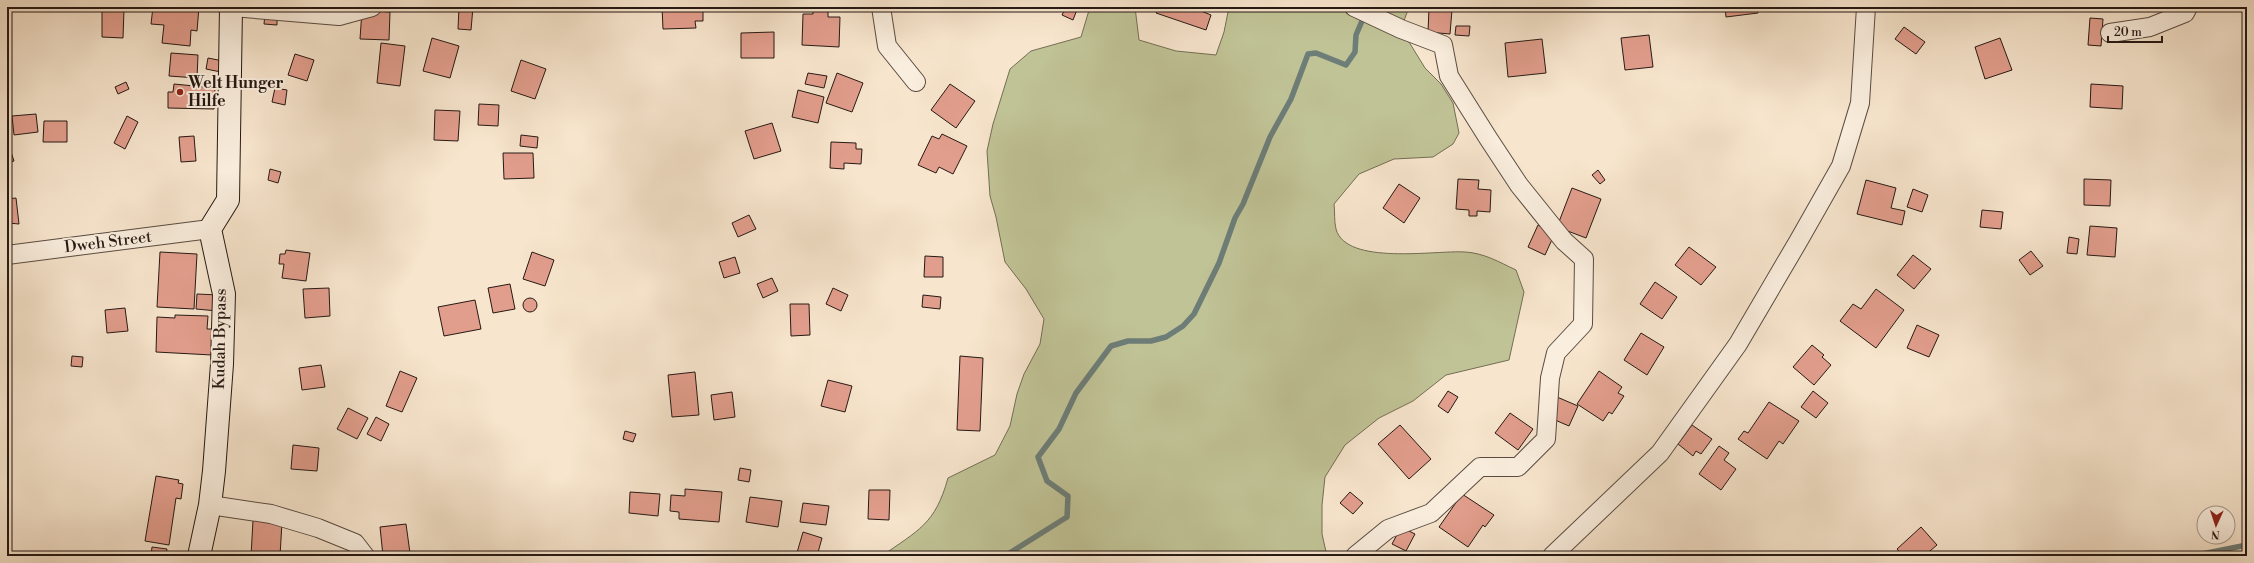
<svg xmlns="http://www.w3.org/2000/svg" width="2254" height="563" font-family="'Libre Bodoni',serif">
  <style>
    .green { fill: #c0c396; stroke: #736e55 }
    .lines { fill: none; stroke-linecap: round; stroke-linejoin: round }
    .stream { stroke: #6d7d77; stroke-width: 5.5 }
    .building { fill: #e29e8d; stroke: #261914 }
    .street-casing { stroke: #5a4c42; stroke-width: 20 }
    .secondary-casing { stroke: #261914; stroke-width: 24 }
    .street { stroke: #faeede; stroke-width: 18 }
    .secondary { stroke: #faeede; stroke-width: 22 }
    .poi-dot { fill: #8f2418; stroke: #faeede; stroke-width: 1.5 }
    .labels { text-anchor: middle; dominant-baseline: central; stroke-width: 4; stroke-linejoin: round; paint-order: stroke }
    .poi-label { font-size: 16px; font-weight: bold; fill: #261914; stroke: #faeede; text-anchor: start }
    .street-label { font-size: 16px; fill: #261914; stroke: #faeede }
  </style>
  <rect width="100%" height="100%" fill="#f7e5cd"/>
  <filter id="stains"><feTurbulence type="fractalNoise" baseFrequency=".005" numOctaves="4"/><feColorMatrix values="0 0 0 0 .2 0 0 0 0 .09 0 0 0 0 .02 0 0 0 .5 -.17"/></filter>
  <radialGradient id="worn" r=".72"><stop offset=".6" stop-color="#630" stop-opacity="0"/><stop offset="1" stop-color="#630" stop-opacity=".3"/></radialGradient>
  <path class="green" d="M1090,7H1135L1139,40L1176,51L1216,55L1224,32L1229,7H1409L1401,29L1425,68L1441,84L1453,103L1459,133L1453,144L1433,157L1394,159L1359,174L1334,204C1335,212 1334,221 1336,229C1346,266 1436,250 1465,252C1484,253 1499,262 1516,270L1524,292L1509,360L1446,375L1413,401L1379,418L1345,445L1325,477L1322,505V534L1327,556H882C918,530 935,525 948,478L995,455L1010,426L1017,394L1024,374L1040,344L1044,319L1026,289L1005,262L996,217L990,196L987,151L993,124L1010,69L1031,51L1081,37Z"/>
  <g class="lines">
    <g class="stream">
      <path d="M1005,556L1067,517L1068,496L1047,481L1038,457L1059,429L1076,393L1111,346L1128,341H1151L1166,337L1183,326L1194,314L1219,263L1235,218L1243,204L1270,137L1291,99L1308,54L1316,53L1346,65L1355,52L1356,35L1365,14"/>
      <path d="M2192,556L2247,545"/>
    </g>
  </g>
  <g class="building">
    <path d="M153,7H199L197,31L191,30L190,46L162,43L164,25L151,24Z"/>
    <path d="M459,7H473L471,30L458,29Z"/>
    <path d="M662,7H703V21H695L696,28L663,29Z"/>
    <path d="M1066,7H1078L1073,20L1062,15Z"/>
    <path d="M1159,7H1191L1211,15L1206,30L1156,13Z"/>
    <path d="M1725,7H1757L1758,13L1726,17Z"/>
    <path d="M1429,8L1452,10L1450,34L1428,32Z"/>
    <path d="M102,9H124L123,38L102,37Z"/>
    <path d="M813,9H828V17H840L839,47L802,45L803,14H813Z"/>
    <path d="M362,10L390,12L389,40L360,39Z"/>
    <path d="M265,14L277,15V25L264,24Z"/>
    <path d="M2090,18L2103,19L2101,46L2088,45Z"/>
    <path d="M1456,26H1470L1469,36L1455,35Z"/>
    <path d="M1904,27L1925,42L1916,54L1895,39Z"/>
    <path d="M774,32V58H741V33Z"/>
    <path d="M1649,35L1653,67L1625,70L1621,38Z"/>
    <path d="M432,38L459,46L450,78L423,71Z"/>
    <path d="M2000,38L2012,70L1985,79L1975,47Z"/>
    <path d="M1542,39L1546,73L1508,77L1505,43Z"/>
    <path d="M381,43L405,46L400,86L377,83Z"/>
    <path d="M171,53L198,55L197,78L169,76Z"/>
    <path d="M295,54L314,60L307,81L288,75Z"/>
    <path d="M208,58L223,61L221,72L206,69Z"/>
    <path d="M521,60L546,69L535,99L511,91Z"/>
    <path d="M808,73L827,76L824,88L805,84Z"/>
    <path d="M837,73L863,83L852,112L826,103Z"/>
    <path d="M126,82L129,89L118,94L115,87Z"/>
    <path d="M174,84L215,88L214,109L168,108V92H173Z"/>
    <path d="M950,84L975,101L956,128L931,110Z"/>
    <path d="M2091,84L2123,86L2122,109L2090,107Z"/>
    <path d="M275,88L287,90L285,105L272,102Z"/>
    <path d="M798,90L824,97L818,123L792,117Z"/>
    <path d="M479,104L499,105L498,126L478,125Z"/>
    <path d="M435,110L460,111L458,141L434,140Z"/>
    <path d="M36,114L38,132L14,135L12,116Z"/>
    <path d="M127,116L138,122L125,149L114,143Z"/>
    <path d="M44,121H67V142H43Z"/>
    <path d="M772,123L781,151L754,159L745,131Z"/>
    <path d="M942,134L967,146L953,174L939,167L936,173L918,165L932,136L939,139Z"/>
    <path d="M521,135L538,137L537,148L520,146Z"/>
    <path d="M194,136L196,161L181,162L179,137Z"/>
    <path d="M831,142L856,143V149H862L861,164L844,163V169L830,168Z"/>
    <path d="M10,149L14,161L7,163V150Z"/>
    <path d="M503,153H533L534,178L504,179Z"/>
    <path d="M270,169L281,172L278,183L268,180Z"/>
    <path d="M1598,170L1605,180L1600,184L1592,175Z"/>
    <path d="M1458,179L1479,180L1478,189L1491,190L1490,212L1477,211V216H1469V210L1456,209Z"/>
    <path d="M2084,179L2111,180L2110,206L2084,205Z"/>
    <path d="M1866,180L1896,188L1891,208L1905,211L1902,225L1857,214Z"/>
    <path d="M1399,184L1420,198L1404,223L1383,208Z"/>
    <path d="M1572,188L1601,199L1586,238L1557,227Z"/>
    <path d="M1913,189L1928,195L1922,212L1907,207Z"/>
    <path d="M16,198L19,224L8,223L9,231H7V199Z"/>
    <path d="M1982,210L2003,212L2001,229L1980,227Z"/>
    <path d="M749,215L756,229L738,237L732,223Z"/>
    <path d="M1538,225L1555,233L1545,255L1528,247Z"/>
    <path d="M2090,226L2117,228L2115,257L2087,255Z"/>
    <path d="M2069,237L2079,239L2077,254L2067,253Z"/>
    <path d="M1689,247L1716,267L1701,285L1675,265Z"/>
    <path d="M286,250L310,253L306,281L282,278L284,264H279L280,254H285Z"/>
    <path d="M2031,251L2043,266L2030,275L2019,260Z"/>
    <path d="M160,252L197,254L194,309L157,307Z"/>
    <path d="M532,252L554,260L545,286L523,279Z"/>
    <path d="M1913,255L1931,269L1914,289L1897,275Z"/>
    <path d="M925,256L943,257V277H924Z"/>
    <path d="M735,257L740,273L724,278L719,262Z"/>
    <path d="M772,278L778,291L763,298L757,284Z"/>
    <path d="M1655,282L1677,297L1662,319L1640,304Z"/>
    <path d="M510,284L515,309L493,313L488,288Z"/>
    <path d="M329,288L330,316L305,318L303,289Z"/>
    <path d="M833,288L848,295L841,311L826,304Z"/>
    <path d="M1876,289L1904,310L1876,348L1840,321L1853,304L1861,309Z"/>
    <path d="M197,294L219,295L218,311L196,309Z"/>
    <path d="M923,295L941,297L940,309L922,307Z"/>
    <circle cx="530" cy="305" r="7"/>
    <path d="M475,300L481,329L444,336L438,307Z"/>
    <path d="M790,304H809L810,335L791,336Z"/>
    <path d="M125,308L128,331L107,333L105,310Z"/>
    <path d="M175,315L208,316L207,329H213L212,355L156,352L157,317L175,318Z"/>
    <path d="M1917,325L1939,335L1929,357L1907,348Z"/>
    <path d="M1641,333L1664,347L1647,375L1624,360Z"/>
    <path d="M1812,345L1824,355L1822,357L1831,365L1814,385L1793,367Z"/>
    <path d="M72,356L83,357L82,367L71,366Z"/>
    <path d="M960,356L983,358L980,431L957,430Z"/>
    <path d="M321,365L325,387L302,390L299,368Z"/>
    <path d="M400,371L417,378L402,412L386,406Z"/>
    <path d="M1599,371L1622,387L1618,393L1624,396L1612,414L1609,412L1603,421L1577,404Z"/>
    <path d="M695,372L699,415L672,417L668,375Z"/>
    <path d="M828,380L852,386L845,412L821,406Z"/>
    <path d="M1448,391L1458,397L1448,413L1438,406Z"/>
    <path d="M1813,391L1828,403L1816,418L1801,407Z"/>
    <path d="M732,392L735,417L714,420L711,395Z"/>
    <path d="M1557,397L1578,406L1569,426L1548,417Z"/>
    <path d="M1769,402L1799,421L1783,444L1779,441L1767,459L1738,439L1744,431L1748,433Z"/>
    <path d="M348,408L368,418L357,439L337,429Z"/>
    <path d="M1510,413L1533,429L1518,450L1495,433Z"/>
    <path d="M376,417L389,424L381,441L367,434Z"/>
    <path d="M1400,425L1431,459L1409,479L1378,444Z"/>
    <path d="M1692,425L1712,439L1701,454L1696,451L1693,456L1678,444Z"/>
    <path d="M625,431L636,434L633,442L623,439Z"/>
    <path d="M293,445L319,448L317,471L291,469Z"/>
    <path d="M1719,446L1729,453L1724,460L1736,469L1721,490L1699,474Z"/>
    <path d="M740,468L751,470L749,482L738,480Z"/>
    <path d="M156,476L179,480L178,483L183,484L181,499L176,498L169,545L145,541Z"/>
    <path d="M685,489L722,492L719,522L679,519V512L670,511L671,495L685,496Z"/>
    <path d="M869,490H890L889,520L868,519Z"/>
    <path d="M630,492L660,494L658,516L629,513Z"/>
    <path d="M1350,492L1363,503L1353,514L1340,503Z"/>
    <path d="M1462,494L1494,515L1485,527L1483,525L1468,547L1439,527Z"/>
    <path d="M750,497L782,501L778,527L746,522Z"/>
    <path d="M803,503L829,506L826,525L800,522Z"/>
    <path d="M253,520L282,522L280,556H251Z"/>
    <path d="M406,524L410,553L383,556L380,527Z"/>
    <path d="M1401,527L1415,534L1406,551L1392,544Z"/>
    <path d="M1921,527L1937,545L1924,556H1903L1897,549Z"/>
    <path d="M803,532L822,538L817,556H796Z"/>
    <path d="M152,547L167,549L166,556H151Z"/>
  </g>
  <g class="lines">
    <g class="street-casing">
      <g id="street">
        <path d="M232,7L339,16L372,7"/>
        <path d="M881,7L887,46L916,82"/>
        <path d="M1354,7L1401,29L1443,45L1449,76L1488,138L1519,185L1564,241L1584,259L1583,324L1556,353L1550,378L1546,439L1518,467H1480L1431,513L1388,529L1355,556"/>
        <path d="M2110,33L2150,27L2185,13L2188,7"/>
        <path d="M7,255L210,229"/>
        <path d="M210,505L271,514L318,528L355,543L365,556"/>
        <path d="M1552,556L1660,453L1738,344L1799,240L1841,166L1860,103L1866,7"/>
      </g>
    </g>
    <g class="secondary-casing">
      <path id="secondary" d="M199,556L210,505L214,471L222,364L224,294L210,229L228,200L231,7"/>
    </g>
    <use href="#street" class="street"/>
    <use href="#secondary" class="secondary"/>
  </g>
  <circle class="poi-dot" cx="180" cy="92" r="4"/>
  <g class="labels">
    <g class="poi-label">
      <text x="188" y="83">Welt Hunger<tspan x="188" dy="18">Hilfe</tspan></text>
    </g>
    <g class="street-label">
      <text transform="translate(108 242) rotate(-7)">Dweh Street</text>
      <text transform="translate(220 339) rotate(-89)">Kudah Bypass</text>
    </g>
  </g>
  <rect width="2254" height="563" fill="none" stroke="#f7e5cd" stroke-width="24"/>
  <rect x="8" y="8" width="2238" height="547" fill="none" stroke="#261914" stroke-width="2"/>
  <rect x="12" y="12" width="2230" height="539" fill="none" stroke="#261914"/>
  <g transform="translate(2216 525) rotate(183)"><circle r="19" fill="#faeede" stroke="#a5998d"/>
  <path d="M0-3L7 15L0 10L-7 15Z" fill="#8f2418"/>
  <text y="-6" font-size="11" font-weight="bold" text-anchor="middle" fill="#261914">N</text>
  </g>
  <path d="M2108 36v6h54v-6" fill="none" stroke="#261914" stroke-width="2"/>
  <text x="2114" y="36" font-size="12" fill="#261914" stroke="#faeede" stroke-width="3" paint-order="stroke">20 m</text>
  <rect width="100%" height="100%" filter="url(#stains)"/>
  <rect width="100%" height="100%" fill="url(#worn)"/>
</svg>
